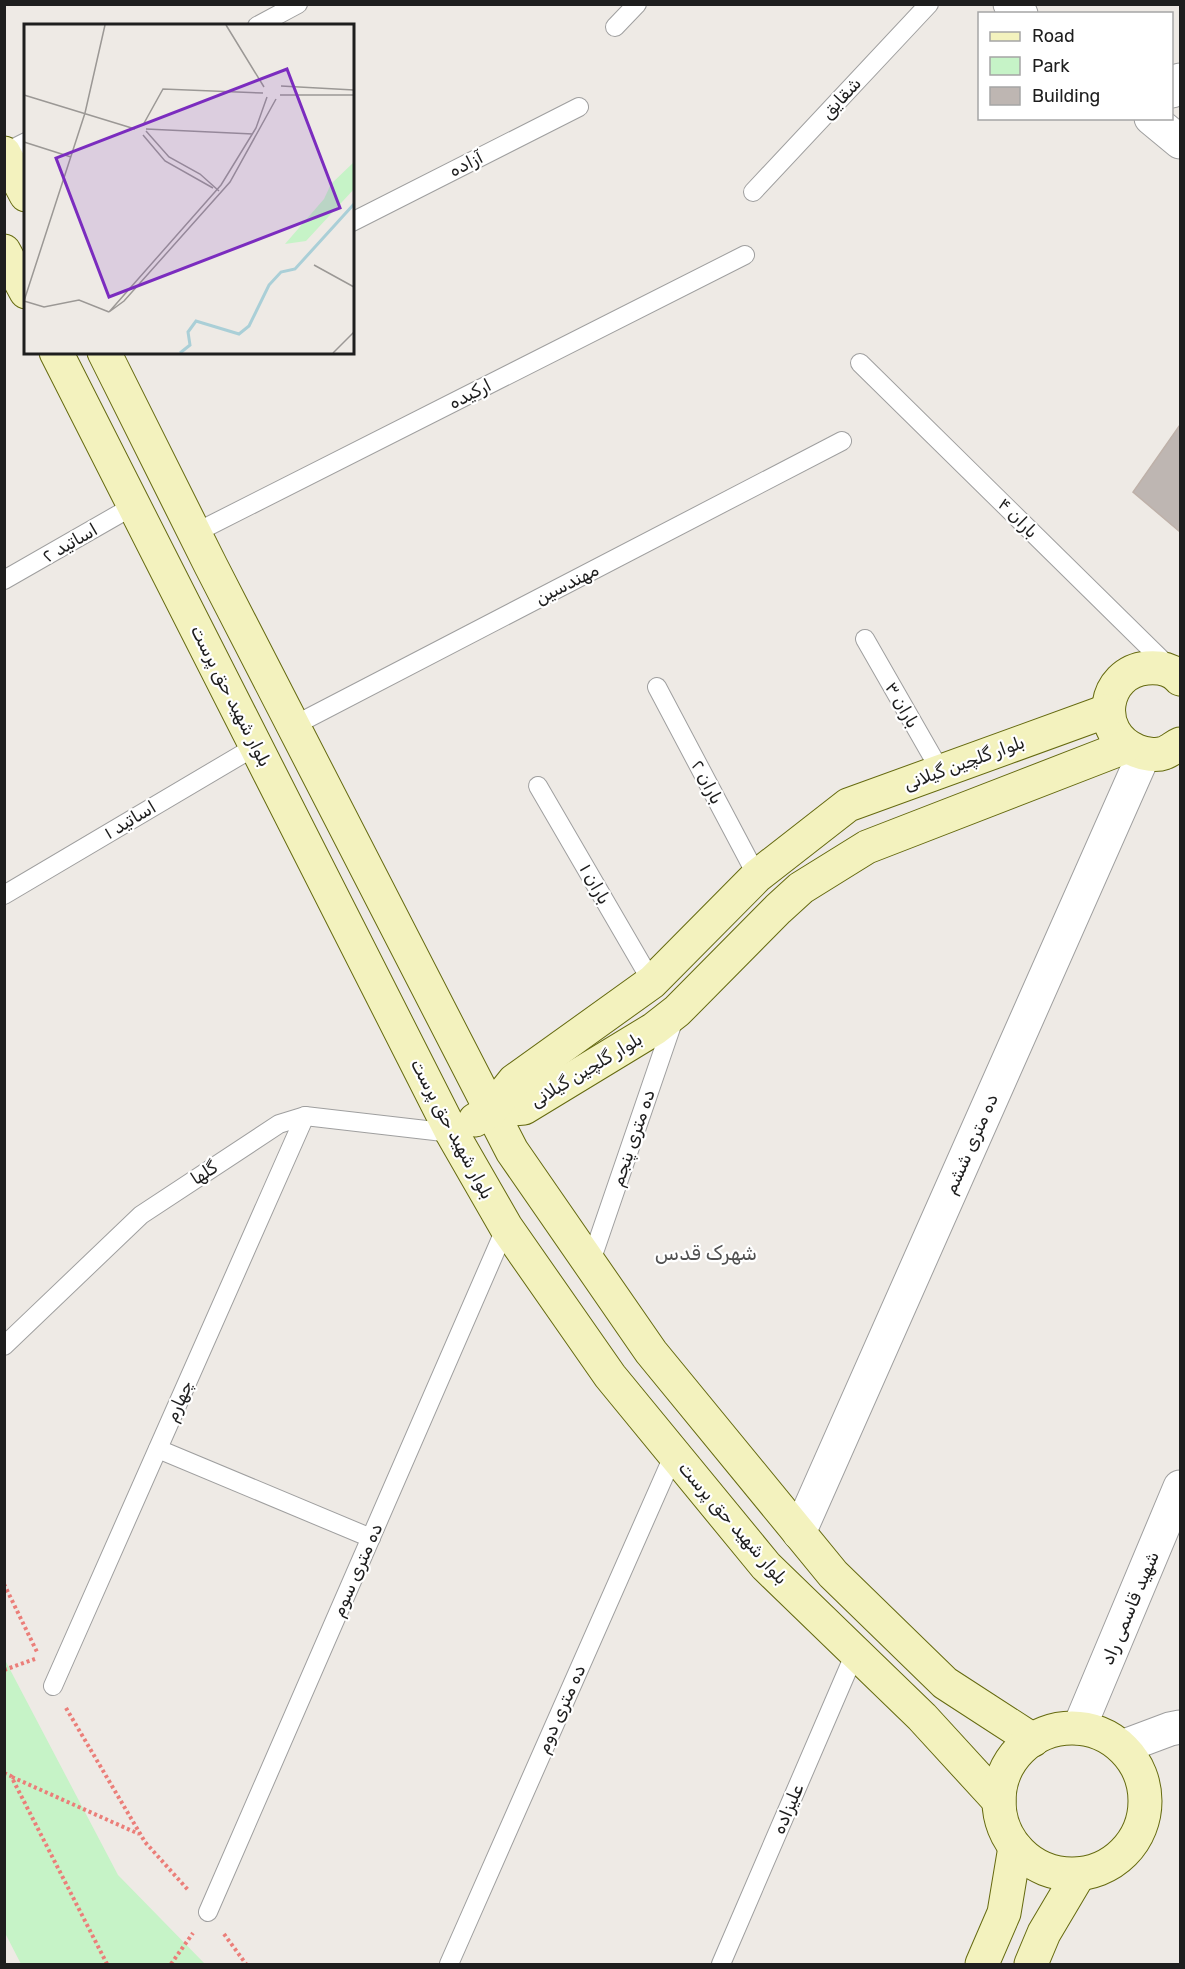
<svg xmlns="http://www.w3.org/2000/svg" width="1185" height="1969" font-family="Rubik,Vazirmatn,sans-serif">
  <style>
    .park { fill: #c6f3c7 }
    .building { fill: #beb6b2; stroke: #beb1a9; stroke-width: 1.5 }
    .lines { fill: none; stroke-linecap: round; stroke-linejoin: round }
    .lane-casing { stroke: #9f9f9f; stroke-width: 20 }
    .street-casing { stroke: #9f9f9f; stroke-width: 35 }
    .secondary-casing { stroke: #656a10; stroke-width: 35 }
    .path { stroke: #eb7e79; stroke-width: 4; stroke-dasharray: 3 3; stroke-linecap: butt }
    .lane { stroke: #fff; stroke-width: 18 }
    .street { stroke: #fff; stroke-width: 33 }
    .secondary { stroke: #f3f2be; stroke-width: 33 }
    .labels { text-anchor: middle; dominant-baseline: central; stroke-width: 4.5; stroke-linejoin: round; paint-order: stroke }
    .street-label { font-size: 18px; fill: #1e1e1e; stroke: #fff }
    .neighbourhood-label { font-size: 20px; fill: #515151; stroke: #fff }
    .inset-river { fill: none; stroke: #aacfd7; stroke-width: 3 }
    .inset-road { fill: none; stroke: #9b9895; stroke-width: 1.5 }
    .view { fill: #7b2cbf; fill-opacity: 0.15; stroke: #7b2cbf; stroke-width: 3 }
    .inset-edge { fill: none; stroke: #1e1e1e; stroke-width: 3 }
  </style>
  <rect width="100%" height="100%" fill="#eeeae5"/>
  <path class="park" d="M5,1660L118,1875L205,1964H21L5,1933Z"/>
  <path class="building" d="M1180,425V532L1133,492Z"/>
  <g class="lines">
    <g class="lane-casing">
      <g id="lane">
        <path d="M257,26L298,4"/>
        <path d="M615,27L637,4"/>
        <path d="M4,153L26,142"/>
        <path d="M753,192L929,4"/>
        <path d="M352,222L579,107"/>
        <path d="M860,363L1170,668"/>
        <path d="M195,533L745,255"/>
        <path d="M4,580L135,505"/>
        <path d="M865,639L940,770"/>
        <path d="M657,687L757,876"/>
        <path d="M293,726L842,441"/>
        <path d="M538,786L652,982"/>
        <path d="M4,895L256,746"/>
        <path d="M590,1264L674,1019"/>
        <path d="M4,1346L141,1215L279,1124L305,1116L452,1133"/>
        <path d="M158,1449L371,1538"/>
        <path d="M53,1686L305,1116"/>
        <path d="M208,1912L506,1227"/>
        <path d="M449,1964L674,1454"/>
        <path d="M721,1964L855,1653"/>
      </g>
    </g>
    <g class="street-casing">
      <g id="street">
        <path d="M1010,4L1021,14"/>
        <path d="M1172,91L1180,80"/>
        <path d="M1151,118L1180,142"/>
        <path d="M799,1533L1144,754"/>
        <path d="M1079,1728L1180,1487"/>
        <path d="M1122,1747L1170,1729L1180,1727"/>
      </g>
    </g>
    <g class="secondary-casing">
      <g id="secondary">
        <path d="M4,153L26,195"/>
        <path d="M4,251L26,292"/>
        <path d="M56,352L452,1133L506,1227L610,1376L766,1566L922,1717L999,1801"/>
        <path d="M104,352L211,566L512,1151L651,1352L833,1574L945,1683L1033,1740"/>
        <path d="M1180,679C1172,669 1159,667 1147,668C1103,672 1093,733 1137,751C1144,754 1156,756 1164,753C1170,751 1175,746 1180,744"/>
        <path d="M490,1111L524,1108L654,1029L677,1011L778,909L801,888L867,847L1125,747"/>
        <path d="M475,1120L490,1111L514,1081L652,982L757,876L848,805L1107,711"/>
        <circle cx="1072" cy="1801" r="73"/>
        <path d="M982,1964L1004,1913L1015,1847"/>
        <path d="M1031,1964L1044,1933L1079,1874"/>
      </g>
    </g>
    <g class="path">
      <path d="M4,1584L38,1654"/>
      <path d="M4,1670L35,1659"/>
      <path d="M66,1708L145,1842L189,1891"/>
      <path d="M4,1773L11,1776L107,1964"/>
      <path d="M12,1777L139,1834"/>
      <path d="M224,1934L246,1964"/>
      <path d="M171,1964L193,1933"/>
    </g>
    <use href="#lane" class="lane"/>
    <use href="#street" class="street"/>
    <use href="#secondary" class="secondary"/>
  </g>
  <g class="labels">
    <g class="street-label">
      <text transform="translate(841 98) rotate(-47)">شقایق</text>
      <text transform="translate(466 164) rotate(-27)">آزاده</text>
      <text transform="translate(470 394) rotate(-27)">ارکیده</text>
      <text transform="translate(1018 518) rotate(45)">باران ۴</text>
      <text transform="translate(70 543) rotate(-30)">اساتید ۲</text>
      <text transform="translate(567 584) rotate(-27)">مهندسین</text>
      <text transform="translate(231 696) rotate(63)">بلوار شهید حق پرست</text>
      <text transform="translate(902 705) rotate(60)">باران ۳</text>
      <text transform="translate(964 763) rotate(-20)">بلوار گلچین گیلانی</text>
      <text transform="translate(707 782) rotate(62)">باران ۲</text>
      <text transform="translate(130 820) rotate(-31)">اساتید ۱</text>
      <text transform="translate(595 884) rotate(60)">باران ۱</text>
      <text transform="translate(586 1070) rotate(-31)">بلوار گلچین گیلانی</text>
      <text transform="translate(452 1129) rotate(62)">بلوار شهید حق پرست</text>
      <text transform="translate(633 1138) rotate(-71)">ده متری پنجم</text>
      <text transform="translate(971 1144) rotate(-66)">ده متری ششم</text>
      <text transform="translate(204 1173) rotate(-33)">گلها</text>
      <text transform="translate(179 1401) rotate(-66)">چهارم</text>
      <text transform="translate(733 1523) rotate(49)">بلوار شهید حق پرست</text>
      <text transform="translate(357 1570) rotate(-66)">ده متری سوم</text>
      <text transform="translate(1130 1608) rotate(-67)">شهید قاسمی راد</text>
      <text transform="translate(561 1709) rotate(-66)">ده متری دوم</text>
      <text transform="translate(788 1809) rotate(-67)">علیزاده</text>
    </g>
    <g class="neighbourhood-label">
      <text x="706" y="1253">شهرک قدس</text>
    </g>
  </g>
  <g transform="translate(24 24)">
    <rect width="330" height="330" fill="#eeeae5"/>
    <path d="M330,138V165L282,217L261,220L300,175L307,160Z" fill="#c6f3c7"/>
    <path class="inset-river" d="M156,329L166,321L164,308L172,297L215,310L225,302L245,261L257,248L271,245L330,180"/>
    <path class="inset-road" d="M202,1L240,63M257,62L330,66M0,71L111,105M256,71H330M119,101L139,65L239,69M122,105L229,110M122,107L145,133L176,150L195,167M119,111L141,137L189,164M0,118L47,133M290,241L330,263M0,277L61,89L81,1M0,277L20,283L55,276L85,288M85,288L100,277L206,158L252,75M85,288L197,161L232,104L243,73M309,329L330,308"/>
    <path class="view" d="M263,45L316,184L85,273L32,134Z"/>
    <rect width="330" height="330" class="inset-edge"/>
  </g>
  <rect width="1185" height="1969" fill="none" stroke="#1e1e1e" stroke-width="12"/>
  <rect x="978" y="12" width="195" height="108" fill="#ffffff" stroke="#a5a5a5" stroke-width="1.5"/>
  <rect x="990" y="32" width="30" height="9" fill="#f3f2be" stroke="#a5a5a5" stroke-width="1.5"/>
  <text x="1032" y="42" font-size="18" fill="#1e1e1e">Road</text>
  <rect x="990" y="57" width="30" height="18" fill="#c6f3c7" stroke="#a5a5a5" stroke-width="1.5"/>
  <text x="1032" y="72" font-size="18" fill="#1e1e1e">Park</text>
  <rect x="990" y="87" width="30" height="18" fill="#beb6b2" stroke="#a5a5a5" stroke-width="1.5"/>
  <text x="1032" y="102" font-size="18" fill="#1e1e1e">Building</text>
</svg>
